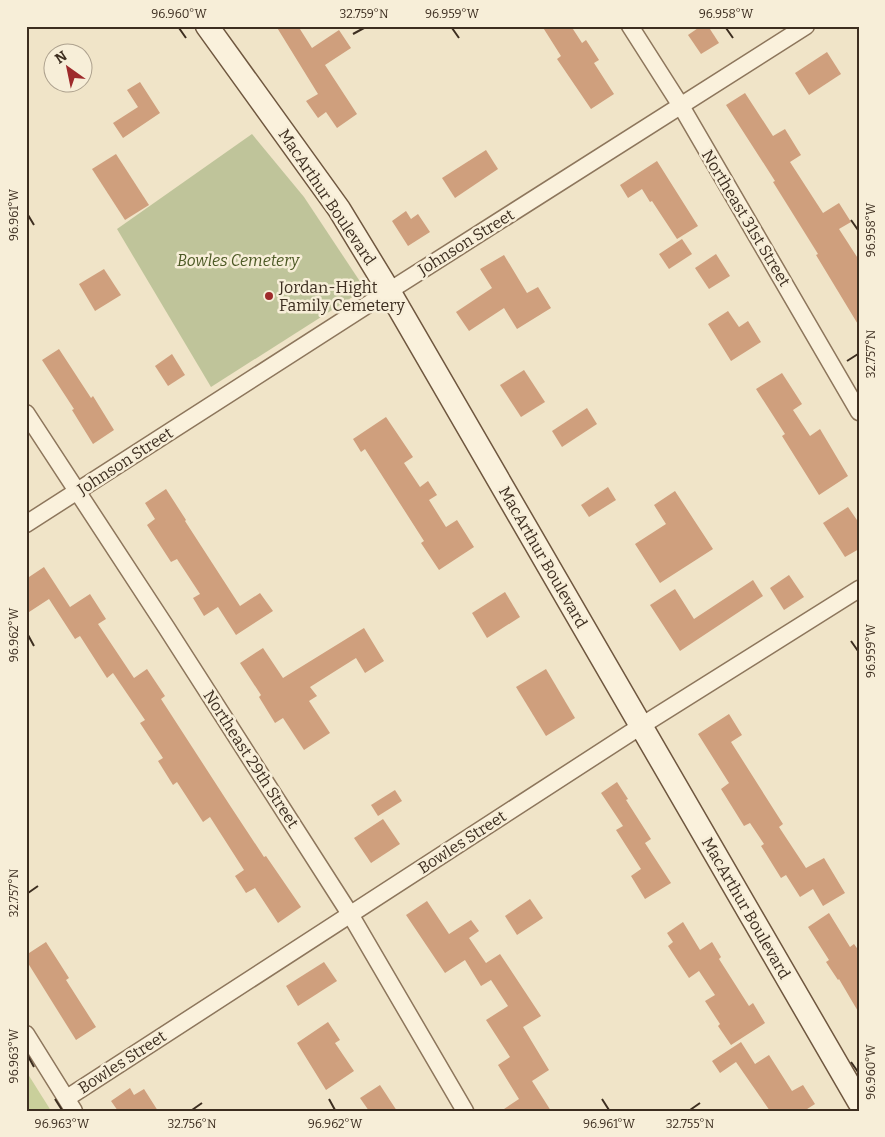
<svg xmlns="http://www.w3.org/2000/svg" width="885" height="1137" font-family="Bitter,serif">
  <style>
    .green { fill: #c9cf9b }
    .cemetery { fill: #bfc49a }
    .building { fill: #cf9f7d }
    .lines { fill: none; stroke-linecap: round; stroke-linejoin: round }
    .minor-casing { stroke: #8d765c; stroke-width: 19 }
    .secondary-casing { stroke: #6f573f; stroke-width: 25 }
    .minor { stroke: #faf1dc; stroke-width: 16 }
    .secondary { stroke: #faf1dc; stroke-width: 22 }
    .ticks { fill: none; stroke: #3d2e20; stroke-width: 2 }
    .poi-dot { fill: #9e2a2b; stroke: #f7eed8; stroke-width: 2 }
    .labels { text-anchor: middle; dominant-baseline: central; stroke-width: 5; stroke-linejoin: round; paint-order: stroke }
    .street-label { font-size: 16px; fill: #3d2e20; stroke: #f7eed8 }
    .park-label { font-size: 16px; font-style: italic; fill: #4d5a26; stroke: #f7eed8 }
    .poi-label { font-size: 16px; fill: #3d2e20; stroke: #f7eed8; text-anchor: start }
    .neatline { fill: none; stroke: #3d2e20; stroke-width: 2 }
    .ticks-label { font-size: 12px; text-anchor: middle; fill: #3d2e20 }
  </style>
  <rect width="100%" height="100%" fill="#f0e4c8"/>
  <path class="green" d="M26,1071L48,1106L51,1111H26Z"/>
  <path class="cemetery" d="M252,134L304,197L365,289L211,387L117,229Z"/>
  <g class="building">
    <path d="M276,26H298L312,48L339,30L351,48L325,65L357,114L337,128L326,112L318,118L306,101L318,94Z"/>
    <path d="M542,26H571L582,43L586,40L599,60L594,63L614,94L591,109L557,59L561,56Z"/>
    <path d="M701,26H708L719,43L701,54L688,35Z"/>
    <path d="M827,52L841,74L809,95L795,73Z"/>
    <path d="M140,82L160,113L123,138L113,123L138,107L127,90Z"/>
    <path d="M745,93L773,136L785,129L801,155L790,162L823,213L839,203L851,222L839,229L859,260V326L816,255L818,254L773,182L775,181L726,105Z"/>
    <path d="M486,150L498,169L455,198L442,178Z"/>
    <path d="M116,154L149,205L125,220L92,169Z"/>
    <path d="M657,161L698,226L677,239L652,201L650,202L642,189L628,198L620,185Z"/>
    <path d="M406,211L411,219L418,214L430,232L408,246L392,221Z"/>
    <path d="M682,239L692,254L669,269L659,254Z"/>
    <path d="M716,254L730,276L709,289L695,268Z"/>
    <path d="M504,255L527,293L538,287L551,308L517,329L504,308L469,331L456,312L492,288L480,269Z"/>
    <path d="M104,269L121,295L95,311L79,284Z"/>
    <path d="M728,311L739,327L748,321L761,342L731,361L708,324Z"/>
    <path d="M59,349L91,398L93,396L114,430L93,444L72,410L74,409L42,360Z"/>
    <path d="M172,354L185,375L168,386L155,366Z"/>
    <path d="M524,370L545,402L521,417L500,385Z"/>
    <path d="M782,373L802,404L793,410L810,436L820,429L848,476L819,495L782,436L785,434L756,389Z"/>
    <path d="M587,408L597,424L562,447L552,431Z"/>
    <path d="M386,417L413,457L404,463L420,487L428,481L437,495L429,500L446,527L457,520L474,547L439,570L421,543L424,541L365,449L361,452L353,439Z"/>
    <path d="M608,487L616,500L589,517L581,505Z"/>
    <path d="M166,489L186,520L185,521L240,606L260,593L273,611L236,635L218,607L204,616L193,598L200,594L177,559L171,562L147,525L155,519L145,503Z"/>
    <path d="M675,491L713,549L660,583L635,544L666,524L654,505Z"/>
    <path d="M848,507L859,523V549L845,557L823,523Z"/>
    <path d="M44,567L70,607L90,594L106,619L98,624L134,678L147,669L165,696L161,699L229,804L264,857L266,856L301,907L278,923L255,888L246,893L235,876L244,870L210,817L203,822L177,782L173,785L158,761L163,758L140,723L145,720L113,673L107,678L80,636L75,639L49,599L26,614V579Z"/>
    <path d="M789,575L804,597L784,610L770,588Z"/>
    <path d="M753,580L763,596L680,651L650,605L675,589L694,619Z"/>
    <path d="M505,592L520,617L487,638L472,613Z"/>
    <path d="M364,628L384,661L365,673L356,658L310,687L317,696L309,701L330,733L304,750L283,718L275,723L259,697L261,695L240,663L263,648L283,678Z"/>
    <path d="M546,669L575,718L546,736L516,687Z"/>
    <path d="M729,714L742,735L731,742L783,824L779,827L806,868L824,858L845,893L823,906L813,889L800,897L786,875L781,878L761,846L764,844L750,823L744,826L721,789L729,783L698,734Z"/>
    <path d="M617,782L628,799L626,800L651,839L645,843L671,883L645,899L631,876L641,869L616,830L623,826L601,793Z"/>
    <path d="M395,790L402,801L378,816L371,805Z"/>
    <path d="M383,819L400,844L371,863L354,838Z"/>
    <path d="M530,899L543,918L517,935L505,916Z"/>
    <path d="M427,901L449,934L471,920L479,931L469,938L486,963L500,954L541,1016L523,1027L549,1070L532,1081L551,1111H501L519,1099L498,1065L510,1057L486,1020L508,1006L491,980L481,986L465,960L445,973L406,915Z"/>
    <path d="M829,913L850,947L854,944L859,951V1013L839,979L838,980L826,962L829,960L808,927Z"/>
    <path d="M683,922L700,950L712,942L721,957L719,959L749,1006L753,1003L765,1023L731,1045L718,1026L720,1024L705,1001L715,995L699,971L689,978L668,946L673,942L667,933Z"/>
    <path d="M46,942L69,978L66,980L96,1027L76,1040L26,960V955Z"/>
    <path d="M324,962L337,981L298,1006L286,986Z"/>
    <path d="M328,1022L340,1040L335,1043L354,1071L326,1090L297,1043Z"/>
    <path d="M741,1042L755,1064L769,1055L792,1091L803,1085L815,1104L804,1111H770L736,1062L720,1073L712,1061Z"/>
    <path d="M380,1085L397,1111H369L360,1098Z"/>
    <path d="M130,1088L134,1095L144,1089L158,1111H118L111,1101Z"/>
  </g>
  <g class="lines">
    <g class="minor-casing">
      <g id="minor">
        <path d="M630,26L681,106L859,412"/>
        <path d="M26,413L166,627L350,914L465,1111"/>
        <path d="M26,524L389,291L806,26"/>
        <path d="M26,1034L74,1111"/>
        <path d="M67,1098L641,726L859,589"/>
      </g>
    </g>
    <g class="secondary-casing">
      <path id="secondary" d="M207,26L339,209L389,291L859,1102"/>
    </g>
    <use href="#minor" class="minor"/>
    <use href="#secondary" class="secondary"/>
  </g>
  <path class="ticks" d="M179,28L186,38M452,28L459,38M726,28L733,38M353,34L364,28M28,215L34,225M851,220L858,230M847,361L858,354M28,635L34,646M851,641L858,651M28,893L38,886M28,1056L34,1067M851,1062L858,1072M55,1099L62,1110M329,1099L335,1110M602,1099L609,1110M192,1110L202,1103M690,1110L700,1103"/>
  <circle class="poi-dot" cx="269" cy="296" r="5"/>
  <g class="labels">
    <g class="street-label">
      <text transform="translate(327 197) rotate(56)">MacArthur Boulevard</text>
      <text transform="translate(746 218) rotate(59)">Northeast 31st Street</text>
      <text transform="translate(466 242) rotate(-32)">Johnson Street</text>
      <text transform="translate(125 461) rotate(-33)">Johnson Street</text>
      <text transform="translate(543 557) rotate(60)">MacArthur Boulevard</text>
      <text transform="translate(251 759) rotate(57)">Northeast 29th Street</text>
      <text transform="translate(462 842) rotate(-33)">Bowles Street</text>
      <text transform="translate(746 908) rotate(60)">MacArthur Boulevard</text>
      <text transform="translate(122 1062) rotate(-33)">Bowles Street</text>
    </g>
    <g class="park-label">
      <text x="238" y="260">Bowles Cemetery</text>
    </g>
    <g class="poi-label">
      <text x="279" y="287">Jordan-Hight<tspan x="279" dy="18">Family Cemetery</tspan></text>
    </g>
  </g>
  <rect width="885" height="1137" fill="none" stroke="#f7eed8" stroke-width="55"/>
  <g transform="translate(68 68) rotate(327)"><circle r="24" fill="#f7eed8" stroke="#ada18e"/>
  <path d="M0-4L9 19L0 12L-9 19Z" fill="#9e2a2b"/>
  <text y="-8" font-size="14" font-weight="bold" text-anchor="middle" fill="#3d2e20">N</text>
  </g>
  <rect x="28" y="28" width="830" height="1082" class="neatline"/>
  <g class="ticks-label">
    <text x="179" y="18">96.960°W</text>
    <text x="364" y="18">32.759°N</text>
    <text x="452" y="18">96.959°W</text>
    <text x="726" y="18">96.958°W</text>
    <text transform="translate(14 215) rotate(-90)" y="4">96.961°W</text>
    <text transform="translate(871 230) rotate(-90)" y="4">96.958°W</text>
    <text transform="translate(871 354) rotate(-90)" y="4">32.757°N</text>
    <text transform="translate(14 635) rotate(-90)" y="4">96.962°W</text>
    <text transform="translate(871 651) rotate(-90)" y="4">96.959°W</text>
    <text transform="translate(14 893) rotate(-90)" y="4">32.757°N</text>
    <text transform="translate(14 1056) rotate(-90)" y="4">96.963°W</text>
    <text transform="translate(871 1072) rotate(-90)" y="4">96.960°W</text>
    <text x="62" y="1128">96.963°W</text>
    <text x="192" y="1128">32.756°N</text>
    <text x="335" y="1128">96.962°W</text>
    <text x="609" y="1128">96.961°W</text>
    <text x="690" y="1128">32.755°N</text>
  </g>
</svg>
